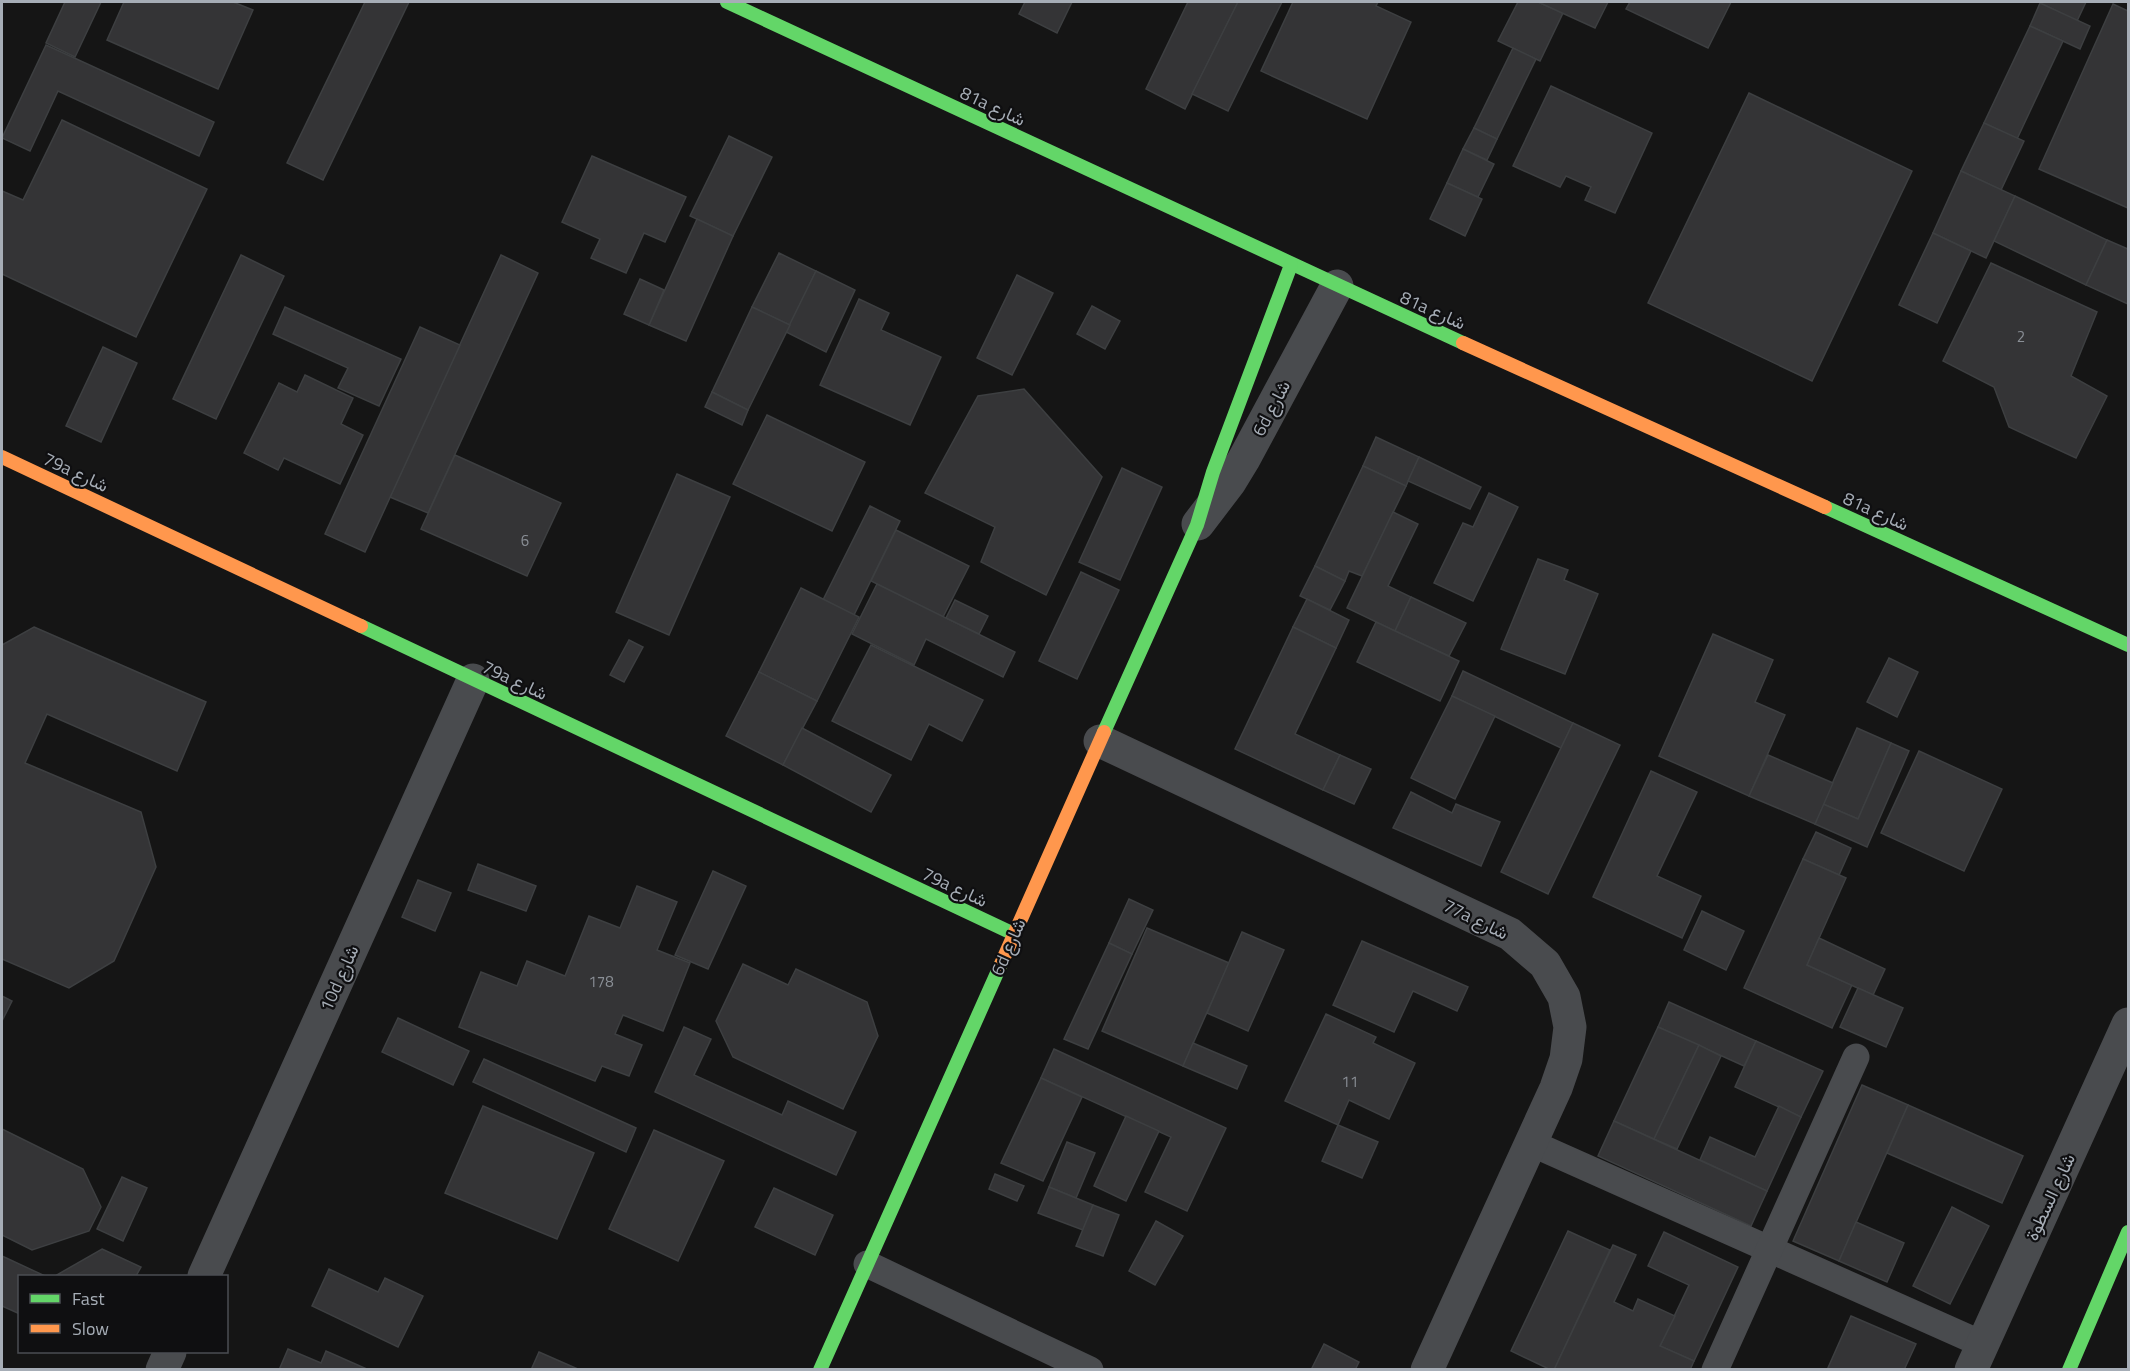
<svg xmlns="http://www.w3.org/2000/svg" width="2130" height="1371" font-family="'Titillium Web',Vazirmatn,sans-serif">
  <style>
    .building { fill: #343436; stroke: #3d3f41; stroke-width: 1.5 }
    .lines { fill: none; stroke-linecap: round; stroke-linejoin: round }
    .lane { stroke: #494b4e; stroke-width: 27 }
    .street { stroke: #494b4e; stroke-width: 33 }
    .fast { stroke: #63d668; stroke-width: 14 }
    .slow { stroke: #ff974d; stroke-width: 14 }
    .labels { text-anchor: middle; dominant-baseline: central; stroke-width: 4.5; stroke-linejoin: round; paint-order: stroke }
    .number-label { font-size: 15px; fill: #8a8f96 }
    .street-label { font-size: 18px; fill: #a6adb6; stroke: #0f0f11 }
  </style>
  <rect width="100%" height="100%" fill="#151515"/>
  <g class="building">
    <path d="M65,2H101L75,57L46,43Z"/>
    <path d="M124,2H233L253,10L218,89L107,40Z"/>
    <path d="M365,2H409L323,180L287,163Z"/>
    <path d="M1025,2H1072L1057,33L1019,14Z"/>
    <path d="M1188,2H1238L1185,109L1146,89Z"/>
    <path d="M1238,2H1282L1228,111L1192,94Z"/>
    <path d="M1293,2H1378L1376,6L1411,22L1367,119L1261,71Z"/>
    <path d="M1518,2H1538L1563,13L1540,61L1498,41Z"/>
    <path d="M1538,2H1608L1595,28Z"/>
    <path d="M1630,2H1731L1708,48L1626,9Z"/>
    <path d="M2040,2H2086L2077,21L2040,3Z"/>
    <path d="M2040,3L2090,26L2080,49L2030,26Z"/>
    <path d="M2113,4L2128,11V208L2039,169Z"/>
    <path d="M2030,26L2063,41L2017,139L1984,123Z"/>
    <path d="M46,45L214,122L199,156L58,91L30,151L2,138Z"/>
    <path d="M1513,48L1536,59L1497,139L1474,128Z"/>
    <path d="M1551,86L1652,133L1615,213L1585,200L1591,187L1566,176L1560,187L1513,166Z"/>
    <path d="M1749,93L1912,171L1812,381L1648,303Z"/>
    <path d="M62,120L207,189L136,337L2,274V191L23,200Z"/>
    <path d="M1984,123L2024,141L2001,190L1961,171Z"/>
    <path d="M1474,128L1497,139L1487,160L1463,149Z"/>
    <path d="M729,136L772,157L733,236L690,216Z"/>
    <path d="M1463,149L1494,164L1478,197L1447,183Z"/>
    <path d="M592,156L686,197L665,242L644,233L626,273L591,258L600,239L562,222Z"/>
    <path d="M1961,171L2015,196L1986,258L1933,233Z"/>
    <path d="M1447,183L1482,199L1465,236L1430,219Z"/>
    <path d="M2015,196L2107,240L2086,285L1994,241Z"/>
    <path d="M697,219L733,236L686,341L649,325Z"/>
    <path d="M1933,233L1971,251L1937,323L1899,305Z"/>
    <path d="M2107,240L2128,249V304L2086,285Z"/>
    <path d="M779,253L816,271L790,325L752,307Z"/>
    <path d="M241,255L284,276L216,419L173,399Z"/>
    <path d="M501,255L538,273L428,513L390,497Z"/>
    <path d="M1991,263L2097,312L2071,376L2107,396L2076,458L2009,427L1994,387L1943,361Z"/>
    <path d="M816,271L855,290L826,352L786,332Z"/>
    <path d="M1017,275L1053,293L1012,375L977,358Z"/>
    <path d="M640,279L664,290L649,325L624,314Z"/>
    <path d="M859,299L889,313L881,330L941,357L910,425L820,385Z"/>
    <path d="M1092,306L1120,321L1105,349L1077,334Z"/>
    <path d="M285,307L401,359L379,406L338,388L348,368L273,334Z"/>
    <path d="M752,307L790,325L748,410L712,392Z"/>
    <path d="M420,327L460,345L365,552L325,534Z"/>
    <path d="M103,347L137,363L101,442L66,426Z"/>
    <path d="M305,375L353,398L341,424L363,435L340,484L284,458L278,470L244,453L279,383L297,392Z"/>
    <path d="M1024,389L1102,477L1046,595L981,562L995,527L925,493L978,396Z"/>
    <path d="M712,392L748,410L742,425L705,407Z"/>
    <path d="M767,415L865,462L832,531L733,484Z"/>
    <path d="M1376,437L1419,457L1406,486L1363,466Z"/>
    <path d="M455,455L561,503L527,576L421,529Z"/>
    <path d="M1419,457L1481,487L1470,509L1408,481Z"/>
    <path d="M1363,466L1406,486L1362,576L1349,571L1345,581L1315,566Z"/>
    <path d="M1122,468L1162,487L1120,580L1079,562Z"/>
    <path d="M677,474L730,497L669,635L616,612Z"/>
    <path d="M1489,493L1518,507L1473,601L1434,583L1463,523L1473,527Z"/>
    <path d="M870,506L900,521L854,615L823,600Z"/>
    <path d="M1393,512L1418,524L1388,586L1411,597L1395,631L1347,608Z"/>
    <path d="M896,530L969,566L943,617L871,581Z"/>
    <path d="M1538,559L1568,570L1564,580L1598,594L1565,674L1501,649Z"/>
    <path d="M1315,566L1345,581L1330,610L1300,596Z"/>
    <path d="M1081,572L1119,590L1077,679L1039,661Z"/>
    <path d="M877,584L1015,652L1003,677L926,639L914,665L852,634Z"/>
    <path d="M801,588L859,617L817,701L759,672Z"/>
    <path d="M1411,597L1466,623L1449,656L1395,631Z"/>
    <path d="M1307,599L1349,620L1336,648L1293,627Z"/>
    <path d="M955,600L988,616L979,634L946,618Z"/>
    <path d="M1376,622L1459,661L1440,701L1357,662Z"/>
    <path d="M34,627L206,702L177,771L47,714L25,763L141,812L156,867L114,961L69,988L2,959V645Z"/>
    <path d="M1293,627L1336,648L1295,734L1340,755L1323,790L1235,749Z"/>
    <path d="M1713,634L1773,660L1755,702L1785,715L1749,796L1659,756Z"/>
    <path d="M629,640L643,647L624,682L610,675Z"/>
    <path d="M871,645L983,700L962,741L929,724L911,760L832,721Z"/>
    <path d="M1889,658L1918,672L1897,717L1867,702Z"/>
    <path d="M1463,671L1573,723L1561,748L1452,696Z"/>
    <path d="M759,672L817,701L783,765L726,736Z"/>
    <path d="M1452,696L1495,716L1455,799L1411,778Z"/>
    <path d="M1573,723L1620,745L1548,894L1501,872Z"/>
    <path d="M802,728L891,775L871,812L783,765Z"/>
    <path d="M1857,728L1891,743L1858,819L1823,804Z"/>
    <path d="M1891,743L1909,751L1867,847L1815,824L1823,804L1858,819Z"/>
    <path d="M1919,751L2002,789L1964,871L1881,833Z"/>
    <path d="M1340,755L1371,769L1354,804L1323,790Z"/>
    <path d="M1768,755L1833,783L1815,824L1749,796Z"/>
    <path d="M1651,771L1697,792L1657,876L1701,896L1682,938L1593,897Z"/>
    <path d="M1411,792L1452,813L1456,804L1500,822L1481,866L1393,828Z"/>
    <path d="M1816,832L1851,848L1839,875L1803,859Z"/>
    <path d="M1803,859L1846,878L1807,965L1852,985L1832,1028L1744,988Z"/>
    <path d="M478,864L536,886L526,911L468,890Z"/>
    <path d="M713,871L746,886L708,969L675,955Z"/>
    <path d="M418,880L451,893L435,931L402,917Z"/>
    <path d="M637,886L677,902L657,950L690,963L663,1031L623,1015L615,1034L642,1045L629,1076L602,1066L595,1081L459,1027L481,972L517,986L527,961L565,976L589,916L620,928Z"/>
    <path d="M1129,899L1153,910L1132,954L1109,943Z"/>
    <path d="M1702,911L1744,931L1726,970L1684,950Z"/>
    <path d="M1147,928L1229,963L1183,1066L1102,1031Z"/>
    <path d="M1242,932L1284,950L1248,1031L1207,1013Z"/>
    <path d="M1819,938L1885,969L1873,995L1807,965Z"/>
    <path d="M1362,941L1468,987L1457,1011L1413,991L1394,1032L1333,1005Z"/>
    <path d="M1109,943L1132,954L1088,1049L1064,1039Z"/>
    <path d="M743,964L788,985L796,969L867,1002L878,1036L843,1109L733,1057L716,1021Z"/>
    <path d="M1858,988L1903,1008L1886,1047L1840,1027Z"/>
    <path d="M2,996L12,1001L2,1021Z"/>
    <path d="M1669,1002L1756,1041L1744,1066L1658,1027Z"/>
    <path d="M1326,1014L1376,1037L1373,1043L1415,1063L1389,1119L1349,1100L1338,1125L1285,1101Z"/>
    <path d="M398,1018L469,1051L453,1085L382,1052Z"/>
    <path d="M684,1027L711,1039L694,1075L782,1115L788,1101L856,1132L836,1175L655,1092Z"/>
    <path d="M1658,1027L1699,1045L1654,1139L1614,1121Z"/>
    <path d="M1756,1041L1823,1071L1801,1117L1735,1087Z"/>
    <path d="M1193,1043L1247,1066L1237,1089L1183,1066Z"/>
    <path d="M1699,1045L1721,1056L1677,1149L1654,1139Z"/>
    <path d="M1054,1049L1226,1128L1187,1211L1145,1192L1171,1137L1041,1078Z"/>
    <path d="M484,1059L636,1128L626,1152L473,1082Z"/>
    <path d="M1041,1078L1082,1097L1043,1181L1001,1163Z"/>
    <path d="M1862,1085L1908,1105L1839,1261L1793,1241Z"/>
    <path d="M1908,1105L2023,1156L2002,1203L1887,1153Z"/>
    <path d="M483,1106L594,1153L557,1239L445,1193Z"/>
    <path d="M1779,1106L1801,1117L1767,1191L1700,1160L1710,1137L1755,1157Z"/>
    <path d="M1126,1116L1159,1131L1126,1201L1094,1186Z"/>
    <path d="M1614,1121L1767,1191L1751,1226L1598,1156Z"/>
    <path d="M1338,1125L1378,1142L1362,1178L1322,1161Z"/>
    <path d="M2,1129L83,1169L101,1207L89,1231L32,1250L2,1235Z"/>
    <path d="M654,1130L724,1161L678,1261L609,1229Z"/>
    <path d="M1067,1142L1095,1153L1076,1198L1049,1187Z"/>
    <path d="M995,1174L1024,1186L1017,1201L989,1189Z"/>
    <path d="M122,1177L147,1188L123,1241L97,1229Z"/>
    <path d="M1049,1187L1093,1205L1083,1230L1038,1213Z"/>
    <path d="M774,1188L833,1215L815,1255L755,1227Z"/>
    <path d="M1093,1205L1119,1215L1103,1256L1076,1246Z"/>
    <path d="M1952,1207L1989,1226L1950,1304L1913,1286Z"/>
    <path d="M1156,1221L1183,1236L1155,1285L1129,1271Z"/>
    <path d="M1856,1222L1904,1243L1887,1282L1839,1261Z"/>
    <path d="M1568,1231L1610,1250L1554,1370H1551L1511,1351Z"/>
    <path d="M1664,1232L1738,1267L1694,1361L1660,1346L1689,1285L1648,1266Z"/>
    <path d="M1613,1245L1636,1255L1614,1302L1633,1311L1638,1299L1675,1316L1660,1346L1694,1361L1690,1370H1554Z"/>
    <path d="M102,1249L141,1267L136,1276H55Z"/>
    <path d="M2,1256L45,1276H20V1314L2,1306Z"/>
    <path d="M329,1269L378,1292L385,1278L423,1296L398,1347L312,1306Z"/>
    <path d="M1851,1316L1916,1344L1904,1370H1827Z"/>
    <path d="M1324,1344L1359,1362L1355,1370H1311Z"/>
    <path d="M288,1349L321,1363L326,1351L369,1370H279Z"/>
    <path d="M539,1352L580,1370H531Z"/>
  </g>
  <g class="lines">
    <g class="lane">
      <path d="M1531,1143L1982,1344"/>
      <path d="M867,1264L1090,1370"/>
      <path d="M1715,1370L1856,1057"/>
    </g>
    <g class="street">
      <path d="M1198,524L1230,482L1244,459L1337,286"/>
      <path d="M1100,741L1510,934L1545,964L1564,997L1570,1027L1566,1059L1556,1088L1427,1370"/>
      <path d="M204,1276L473,680"/>
      <path d="M162,1370L170,1352"/>
      <path d="M1971,1370L2128,1024"/>
    </g>
    <g class="fast">
      <path d="M727,2L1463,343"/>
      <path d="M1825,507L2128,645"/>
      <path d="M361,626L1014,934"/>
      <path d="M1104,732L1197,525L1213,472L1291,265"/>
      <path d="M820,1370L1001,964"/>
      <path d="M2069,1370L2128,1232"/>
    </g>
    <g class="slow">
      <path d="M1463,343L1825,507"/>
      <path d="M2,457L361,626"/>
      <path d="M1001,964L1104,732"/>
    </g>
  </g>
  <g class="labels">
    <g class="number-label">
      <text x="2021" y="336">2</text>
      <text x="525" y="540">6</text>
      <text x="601" y="981">178</text>
      <text x="1350" y="1081">11</text>
    </g>
    <g class="street-label">
      <text transform="translate(993 106) rotate(25)">81a شارع</text>
      <text transform="translate(1433 310) rotate(24)">81a شارع</text>
      <text transform="translate(1271 408) rotate(-62)">6d شارع</text>
      <text transform="translate(76 472) rotate(25)">79a شارع</text>
      <text transform="translate(1876 511) rotate(24)">81a شارع</text>
      <text transform="translate(515 680) rotate(25)">79a شارع</text>
      <text transform="translate(955 887) rotate(25)">79a شارع</text>
      <text transform="translate(1476 919) rotate(26)">77a شارع</text>
      <text transform="translate(1008 947) rotate(-66)">6d شارع</text>
      <text transform="translate(339 978) rotate(-66)">10d شارع</text>
      <text transform="translate(2050 1197) rotate(-65)">شارع السطوة</text>
    </g>
  </g>
  <rect width="2130" height="1371" fill="none" stroke="#a6adb6" stroke-width="6"/>
  <rect x="18" y="1275" width="210" height="78" fill="#0f0f11" stroke="#4b4e53" stroke-width="1.5"/>
  <rect x="30" y="1294" width="30" height="9" fill="#63d668" stroke="#4b4e53" stroke-width="1.5"/>
  <text x="72" y="1305" font-size="18" fill="#a6adb6">Fast</text>
  <rect x="30" y="1324" width="30" height="9" fill="#ff974d" stroke="#4b4e53" stroke-width="1.5"/>
  <text x="72" y="1335" font-size="18" fill="#a6adb6">Slow</text>
</svg>
